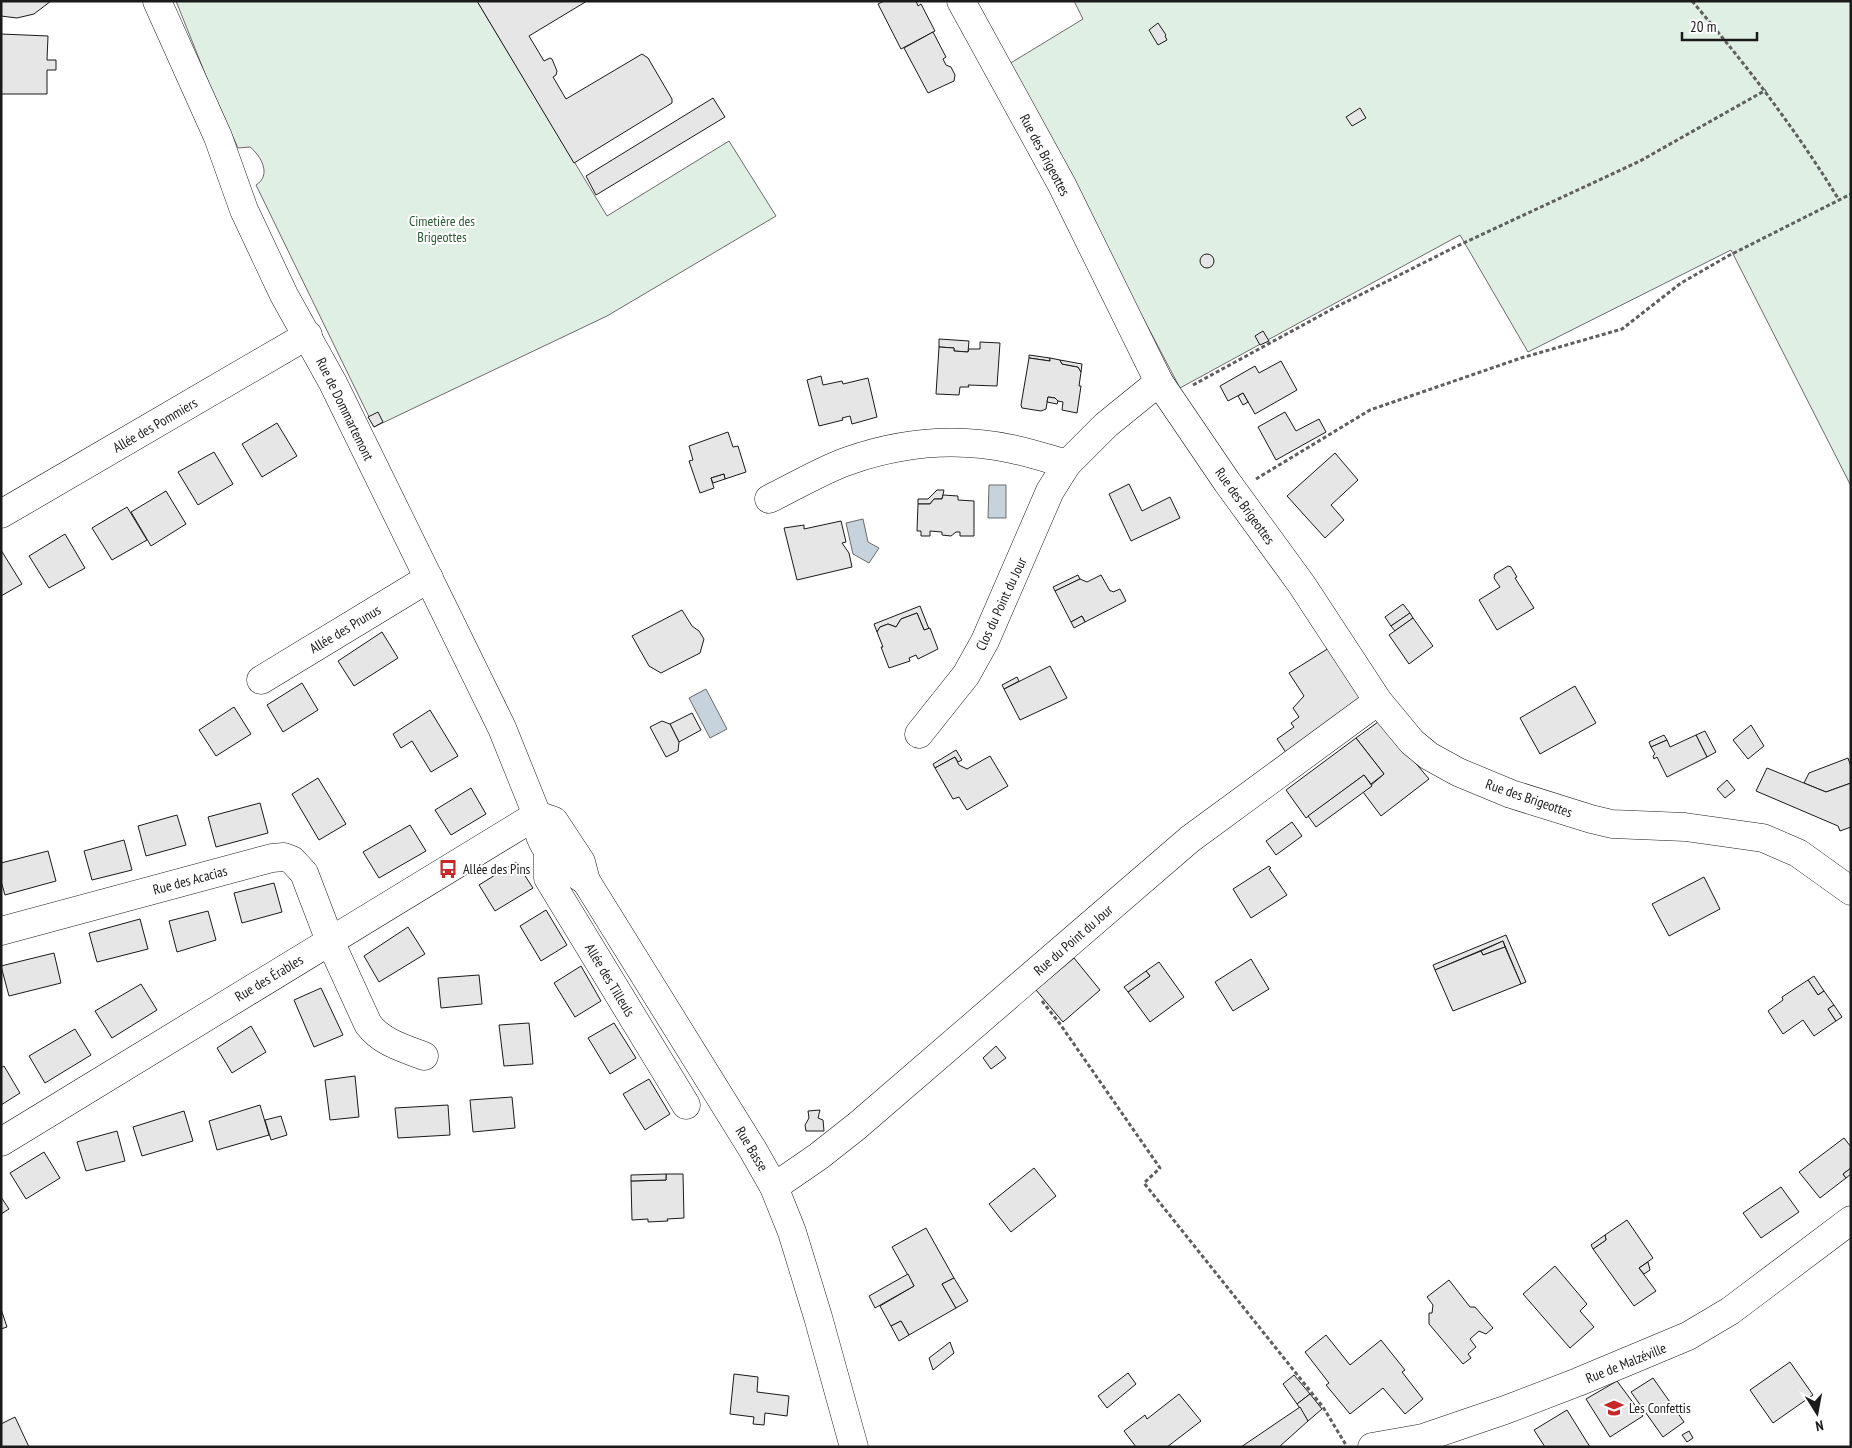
<svg xmlns="http://www.w3.org/2000/svg" width="1852" height="1448" font-family="'PT Sans Narrow',sans-serif">
  <style>
    .green { fill: #e0efe3; stroke: #6a6a6a }
    .water { fill: #c6d2dc; stroke: #6a6a6a }
    .building { fill: #e6e6e6; stroke: #1a1a1a }
    .lines { fill: none; stroke-linecap: round; stroke-linejoin: round }
    .minor-casing { stroke: #1a1a1a; stroke-width: 29 }
    .path { stroke: #5f5f5f; stroke-width: 3; stroke-dasharray: 4 2.5; stroke-linecap: butt }
    .minor { stroke: #fff; stroke-width: 28 }
    .labels { text-anchor: middle; dominant-baseline: central; stroke-width: 4; stroke-linejoin: round; paint-order: stroke }
    .street-label { font-size: 14px; fill: #1a1a1a; stroke: #fff }
    .park-label { font-size: 14px; fill: #2b5a34; stroke: #fff }
    .poi-label { font-size: 14px; fill: #1a1a1a; stroke: #fff; text-anchor: start }
  </style>
  <rect width="100%" height="100%" fill="#fff"/>
  <g class="green">
    <path d="M176,1H477L607,216L729,141L776,216L607,316L374,427L256,185C272,175 261,156 250,147L238,148L208,81Z"/>
    <path d="M1074,1H1851V486L1731,250L1528,352L1460,235L1180,388L1009,64L1083,19Z"/>
  </g>
  <g class="water">
    <path d="M989,485H1006V518H988Z"/>
    <path d="M863,519L868,542L879,548L869,563L853,554L846,523Z"/>
    <path d="M706,689L727,729L710,738L689,698Z"/>
  </g>
  <g class="building">
    <path d="M1,1H51L34,14L17,18L1,16Z"/>
    <path d="M477,1H587L529,36L544,61L550,58L552,59L557,71L556,75L553,77L566,99L642,54L648,58L672,99V103L574,163Z"/>
    <path d="M884,1H916L918,6L921,4L935,31L901,49L878,4Z"/>
    <path d="M1158,23L1166,35L1165,36L1167,40L1158,45L1149,30Z"/>
    <path d="M933,32L946,57L943,59L946,65L951,67L955,75L954,81L928,93L904,48Z"/>
    <path d="M1,34L48,36L47,60H56V70H47V94H1Z"/>
    <path d="M713,98L725,117L596,195L586,176Z"/>
    <path d="M1360,108L1366,118L1352,126L1346,117Z"/>
    <circle cx="1207" cy="261" r="7"/>
    <path d="M1263,331L1269,341L1260,345L1255,336Z"/>
    <path d="M939,339L969,341L968,352L954,351V348L939,347Z"/>
    <path d="M980,342L1000,343L997,386L968,385L969,387H960L959,395L936,394L939,347L954,348V351L968,352L969,349H980Z"/>
    <path d="M1029,355L1050,358V361L1029,358Z"/>
    <path d="M1029,358L1050,361V358L1060,360L1062,364L1078,367L1081,372L1079,386H1081L1077,413L1062,410L1063,402L1058,401L1055,398L1048,397L1046,409L1041,411L1022,408L1021,405Z"/>
    <path d="M1060,360L1082,364L1081,372L1078,367L1062,364Z"/>
    <path d="M1281,361L1297,390L1255,414L1243,393L1228,401L1220,386L1255,366L1259,373Z"/>
    <path d="M821,376L823,385L842,381L843,384L868,378L877,417L852,424L850,416L842,418L843,420L819,426L807,380Z"/>
    <path d="M1243,393L1248,402L1243,405L1238,396Z"/>
    <path d="M1048,397L1055,398L1058,401L1057,404L1047,402Z"/>
    <path d="M378,412L383,422L374,427L368,417Z"/>
    <path d="M1285,412L1296,431L1319,419L1326,432L1276,460L1258,427Z"/>
    <path d="M277,423L297,456L262,477L242,444Z"/>
    <path d="M728,432L733,447L738,446L746,472L725,479L724,474L711,478L714,488L700,493L689,461L693,460L689,446Z"/>
    <path d="M214,452L233,484L198,505L178,472Z"/>
    <path d="M1335,453L1358,480L1331,505L1344,520L1325,538L1287,496Z"/>
    <path d="M724,474L725,479L713,483L711,478Z"/>
    <path d="M1129,484L1142,511L1170,497L1180,518L1131,541L1109,494Z"/>
    <path d="M937,490H944L942,499H934L930,504H918V499H928Z"/>
    <path d="M166,491L186,524L151,546L131,512Z"/>
    <path d="M943,495L958,496V500L974,501V536H960V532H956L951,536L942,535V532L930,531V536H921V531H917L918,504H930L934,499H942Z"/>
    <path d="M127,507L147,540L112,560L92,528Z"/>
    <path d="M841,521L846,542L842,543L849,553L852,567L797,580L784,528L804,525V529Z"/>
    <path d="M65,534L85,568L49,588L29,556Z"/>
    <path d="M1,550L22,584L1,596Z"/>
    <path d="M1508,566L1511,567L1517,577L1515,578L1534,608L1497,630L1479,600L1500,587L1494,578L1495,574Z"/>
    <path d="M1078,575L1080,579L1055,591L1053,587Z"/>
    <path d="M1101,575L1110,591H1112L1113,592L1120,589L1126,601L1085,622L1082,616L1071,622L1055,591L1080,579L1087,582Z"/>
    <path d="M1403,604L1410,613L1391,626L1385,617Z"/>
    <path d="M920,606L929,629L924,630L917,613L901,619L896,627L888,624L880,627L877,632L874,624Z"/>
    <path d="M682,610L692,626L699,631L704,639L700,653L661,673L649,666L632,636Z"/>
    <path d="M917,613L924,630L930,628L938,649L918,659L916,655L909,658L910,661L889,668L881,647H883L877,632L880,627L888,624L896,627L901,619Z"/>
    <path d="M1410,613L1413,618L1395,631L1391,626Z"/>
    <path d="M1082,616L1085,622L1074,628L1071,622Z"/>
    <path d="M1413,618L1433,646L1409,664L1389,635Z"/>
    <path d="M382,632L398,658L354,686L338,661Z"/>
    <path d="M1329,648L1363,700L1287,754L1277,739L1294,727L1291,723L1299,717L1293,708L1304,696L1289,673Z"/>
    <path d="M1050,666L1067,698L1020,720L1004,689Z"/>
    <path d="M1017,677L1019,681L1004,689L1002,685Z"/>
    <path d="M302,683L318,710L283,732L267,705Z"/>
    <path d="M1575,686L1596,723L1540,754L1520,718Z"/>
    <path d="M234,707L251,734L216,756L199,730Z"/>
    <path d="M430,710L458,756L431,772L412,741L401,748L393,734Z"/>
    <path d="M692,713L701,730L679,742L670,724Z"/>
    <path d="M662,721L670,724L679,742L678,751L666,757L650,727Z"/>
    <path d="M1378,722L1382,723L1429,779L1381,816L1363,792L1384,774L1356,738Z"/>
    <path d="M1751,725L1764,746L1748,759L1733,740Z"/>
    <path d="M1705,731L1716,752L1707,757L1696,735Z"/>
    <path d="M1664,735L1667,740L1651,747L1649,742Z"/>
    <path d="M1696,735L1707,757L1667,777L1657,757L1654,759L1653,756L1655,754L1651,747L1667,740L1670,747Z"/>
    <path d="M1356,738L1384,774L1371,784L1364,775L1306,818L1286,790Z"/>
    <path d="M956,750L962,760L958,762L955,757L935,768L933,764Z"/>
    <path d="M990,756L1008,786L967,810L959,797L953,799L935,768L955,757L959,765L967,769Z"/>
    <path d="M1848,758L1851,767V783L1826,792L1804,783L1809,773Z"/>
    <path d="M1767,768L1826,792L1851,783V827L1840,831L1838,826L1756,791Z"/>
    <path d="M1364,775L1372,786L1316,827L1308,816Z"/>
    <path d="M318,778L346,824L319,840L292,794Z"/>
    <path d="M1727,780L1735,790L1725,798L1717,789Z"/>
    <path d="M471,788L486,814L451,835L435,810Z"/>
    <path d="M260,803L268,833L216,847L208,817Z"/>
    <path d="M177,815L186,845L146,856L138,826Z"/>
    <path d="M1292,822L1302,836L1276,855L1266,841Z"/>
    <path d="M410,825L426,851L379,878L363,852Z"/>
    <path d="M124,840L132,870L92,880L84,851Z"/>
    <path d="M48,851L56,881L5,895L1,881V863Z"/>
    <path d="M516,862L533,888L495,911L479,885Z"/>
    <path d="M1269,866L1271,868L1269,869L1287,895L1251,918L1233,889Z"/>
    <path d="M1704,877L1720,909L1669,936L1652,904Z"/>
    <path d="M274,883L282,912L242,923L234,893Z"/>
    <path d="M546,910L567,945L541,961L520,926Z"/>
    <path d="M208,911L216,940L177,952L169,921Z"/>
    <path d="M140,919L148,949L97,962L89,933Z"/>
    <path d="M408,927L425,954L379,982L364,956Z"/>
    <path d="M1506,935L1526,982L1521,984L1503,941L1435,970L1433,965Z"/>
    <path d="M1503,941L1505,947L1483,955L1481,951Z"/>
    <path d="M1505,947L1521,984L1453,1011L1435,970L1481,951L1483,955Z"/>
    <path d="M54,953L61,983L9,996L1,966Z"/>
    <path d="M1074,958L1100,990L1063,1022L1036,990Z"/>
    <path d="M1251,959L1269,989L1233,1011L1215,982Z"/>
    <path d="M1159,962L1184,997L1150,1022L1128,992L1150,976L1146,971Z"/>
    <path d="M581,966L601,1001L575,1017L554,983Z"/>
    <path d="M1146,971L1150,976L1128,992L1124,987Z"/>
    <path d="M479,975L482,1004L441,1008L438,978Z"/>
    <path d="M1814,976L1824,991L1818,995L1808,980Z"/>
    <path d="M1808,980L1818,995L1824,991L1834,1005L1828,1009L1836,1021L1814,1036L1803,1020L1783,1034L1768,1011L1783,1000L1782,997Z"/>
    <path d="M141,984L157,1010L112,1038L95,1011Z"/>
    <path d="M321,988L343,1035L314,1047L294,1000Z"/>
    <path d="M1834,1005L1842,1017L1836,1021L1828,1009Z"/>
    <path d="M529,1023L533,1064L504,1066L499,1025Z"/>
    <path d="M614,1023L636,1058L610,1074L588,1038Z"/>
    <path d="M251,1026L266,1052L232,1073L217,1048Z"/>
    <path d="M75,1029L91,1055L45,1083L29,1056Z"/>
    <path d="M996,1046L1006,1058L991,1069L983,1058Z"/>
    <path d="M4,1066L20,1093L1,1105V1068Z"/>
    <path d="M355,1076L359,1117L330,1120L325,1080Z"/>
    <path d="M649,1079L670,1114L645,1130L623,1094Z"/>
    <path d="M512,1097L515,1128L473,1132L470,1100Z"/>
    <path d="M260,1105L269,1135L217,1150L209,1121Z"/>
    <path d="M448,1105L450,1135L398,1138L395,1108Z"/>
    <path d="M820,1110L818,1118L823,1120L824,1131H806L805,1125L809,1118L808,1111Z"/>
    <path d="M184,1111L193,1141L142,1156L133,1127Z"/>
    <path d="M281,1116L287,1135L271,1140L265,1120Z"/>
    <path d="M117,1131L125,1161L86,1171L77,1142Z"/>
    <path d="M1844,1138L1851,1147V1168L1843,1174L1846,1178L1820,1198L1799,1172Z"/>
    <path d="M44,1152L60,1178L26,1199L10,1173Z"/>
    <path d="M1034,1168L1056,1196L1011,1232L989,1204Z"/>
    <path d="M1851,1168V1174L1846,1178L1843,1174Z"/>
    <path d="M666,1174H683L684,1218L667,1219L668,1221L648,1222V1219L632,1220L631,1181L666,1180Z"/>
    <path d="M666,1174V1180L631,1181V1175Z"/>
    <path d="M1781,1187L1799,1212L1761,1238L1743,1213Z"/>
    <path d="M1,1197L9,1209L1,1214Z"/>
    <path d="M1627,1220L1653,1258L1639,1268L1656,1291L1634,1306L1593,1249L1606,1240L1605,1235Z"/>
    <path d="M926,1228L954,1278L942,1284L956,1308L909,1335L901,1321L891,1326L880,1306L914,1286L892,1247Z"/>
    <path d="M1605,1235L1606,1240L1593,1249L1591,1245Z"/>
    <path d="M1648,1262L1650,1270L1644,1274L1639,1268Z"/>
    <path d="M1555,1266L1587,1304L1580,1311L1594,1327L1570,1348L1523,1294Z"/>
    <path d="M908,1274L914,1286L875,1308L869,1296Z"/>
    <path d="M954,1278L968,1301L956,1308L942,1284Z"/>
    <path d="M1449,1280L1470,1307H1475L1493,1328L1486,1334L1479,1331L1470,1339L1476,1347L1468,1354L1471,1358L1463,1364L1429,1324V1313H1432L1433,1305L1427,1297Z"/>
    <path d="M1,1309L7,1327L1,1329Z"/>
    <path d="M901,1321L909,1335L899,1341L891,1326Z"/>
    <path d="M1326,1335L1350,1365L1381,1340L1405,1370L1402,1372L1423,1399L1405,1414L1383,1388L1350,1414L1326,1385L1329,1383L1305,1352Z"/>
    <path d="M950,1342L954,1353L933,1370L929,1358Z"/>
    <path d="M1790,1362L1813,1395L1773,1423L1750,1390Z"/>
    <path d="M1128,1373L1136,1384L1107,1408L1098,1396Z"/>
    <path d="M734,1374L758,1377L757,1392L789,1396L787,1416L765,1413L764,1425L753,1424L754,1417L730,1414Z"/>
    <path d="M1294,1375L1310,1394L1297,1404L1283,1384Z"/>
    <path d="M1653,1378L1684,1422L1663,1437L1631,1392Z"/>
    <path d="M1617,1381L1643,1416L1610,1437L1586,1399Z"/>
    <path d="M1179,1394L1201,1421L1167,1447H1136L1124,1431L1145,1415L1147,1419Z"/>
    <path d="M1310,1394L1322,1409L1308,1421L1297,1404Z"/>
    <path d="M1300,1407L1308,1421L1279,1447H1241Z"/>
    <path d="M1567,1410L1590,1447H1545L1534,1430Z"/>
    <path d="M15,1417L29,1447H1V1424Z"/>
    <path d="M1689,1431L1693,1438L1687,1442L1682,1435Z"/>
  </g>
  <g class="lines">
    <g class="minor-casing">
      <g id="minor">
        <path d="M157,1L218,137L244,210L284,295L333,383L502,728L537,815C536,849 560,864 586,881"/>
        <path d="M961,1L1062,185L1159,382L1227,482L1302,585L1378,701L1412,742L1429,756L1458,772L1511,794L1591,819L1612,824L1685,827L1763,838L1798,853L1851,891"/>
        <path d="M769,499C794,487 822,470 848,461C902,442 956,437 1012,449C1031,453 1049,459 1067,464"/>
        <path d="M1,514L308,335"/>
        <path d="M261,680L429,578"/>
        <path d="M919,734L966,675L985,641L1050,491L1067,464L1106,425L1159,382"/>
        <path d="M537,815L554,821L581,862L586,881L753,1150L774,1187L792,1232L818,1317L854,1447"/>
        <path d="M548,850V878L686,1105"/>
        <path d="M1,931L272,858L284,857L292,860L304,873L330,941L368,1024C381,1042 403,1048 424,1056"/>
        <path d="M1,1142L537,815"/>
        <path d="M774,1187L819,1156L857,1126L1190,839L1378,701"/>
        <path d="M1372,1447L1423,1438L1505,1410L1578,1382L1688,1336L1730,1311L1851,1220"/>
      </g>
    </g>
    <g class="path">
      <path d="M1692,1C1747,66 1795,128 1839,200"/>
      <path d="M1193,385L1336,307L1455,247L1640,161L1766,90"/>
      <path d="M1256,479L1370,410L1521,358L1622,329L1681,283L1728,256L1851,194"/>
      <path d="M1042,1001L1060,1024L1160,1168L1144,1183L1323,1407L1346,1445"/>
    </g>
    <use href="#minor" class="minor"/>
  </g>
  <defs>
    <g id="bus-bare" transform="scale(1.5)"><path d="M-5-6H5V4H4V6H2V4H-2V6H-4V4H-5ZM-3.5-4V0h7V-4ZM-3.5 1.2v1.5H-2V1.2ZM2 1.2v1.5H3.5V1.2Z" fill="#c62828" stroke="#fff" stroke-width="2.5" paint-order="stroke"/></g>
    <g id="school-bare" transform="scale(1.5)"><path d="M0-5L7-2L0 1L-7-2ZM-4 1L0 2.5L4 1V4Q0 6-4 4Z" fill="#c62828" stroke="#fff" stroke-width="2.5" paint-order="stroke"/></g>
  </defs>
  <g fill-rule="evenodd">
    <use href="#bus-bare" x="448" y="869"/>
    <use href="#school-bare" x="1614" y="1408"/>
  </g>
  <g class="labels">
    <g class="street-label">
      <text transform="translate(1045 155) rotate(62)">Rue des Brigeottes</text>
      <text transform="translate(345 409) rotate(64)">Rue de Dommartemont</text>
      <text transform="translate(155 425) rotate(-30)">Allée des Pommiers</text>
      <text transform="translate(1245 506) rotate(54)">Rue des Brigeottes</text>
      <text transform="translate(1001 604) rotate(-65)">Clos du Point du Jour</text>
      <text transform="translate(345 629) rotate(-31)">Allée des Prunus</text>
      <text transform="translate(1529 798) rotate(19)">Rue des Brigeottes</text>
      <text transform="translate(190 880) rotate(-15)">Rue des Acacias</text>
      <text transform="translate(1073 940) rotate(-41)">Rue du Point du Jour</text>
      <text transform="translate(269 978) rotate(-31)">Rue des Érables</text>
      <text transform="translate(610 980) rotate(59)">Allée des Tilleuls</text>
      <text transform="translate(752 1149) rotate(59)">Rue Basse</text>
      <text transform="translate(1626 1363) rotate(-22)">Rue de Malzéville</text>
    </g>
    <g class="park-label">
      <text x="442" y="221">Cimetière des<tspan x="442" dy="16">Brigeottes</tspan></text>
    </g>
    <g class="poi-label">
      <text x="463" y="869">Allée des Pins</text>
      <text x="1629" y="1408">Les Confettis</text>
    </g>
  </g>
  <rect width="1852" height="1448" fill="none" stroke="#1a1a1a" stroke-width="5"/>
  <g transform="translate(1817 1413) rotate(169)" stroke="#ffffff" stroke-width="4" paint-order="stroke">
  <path d="M0-4L9 19L0 12L-9 19Z" fill="#1a1a1a"/>
  <text y="-8" font-size="14" font-weight="bold" text-anchor="middle" fill="#1a1a1a">N</text>
  </g>
  <path d="M1682 32v8h75v-8" fill="none" stroke="#1a1a1a" stroke-width="2.5"/>
  <text x="1690" y="32" font-size="15" fill="#1a1a1a" stroke="#ffffff" stroke-width="4" paint-order="stroke">20 m</text>
</svg>
